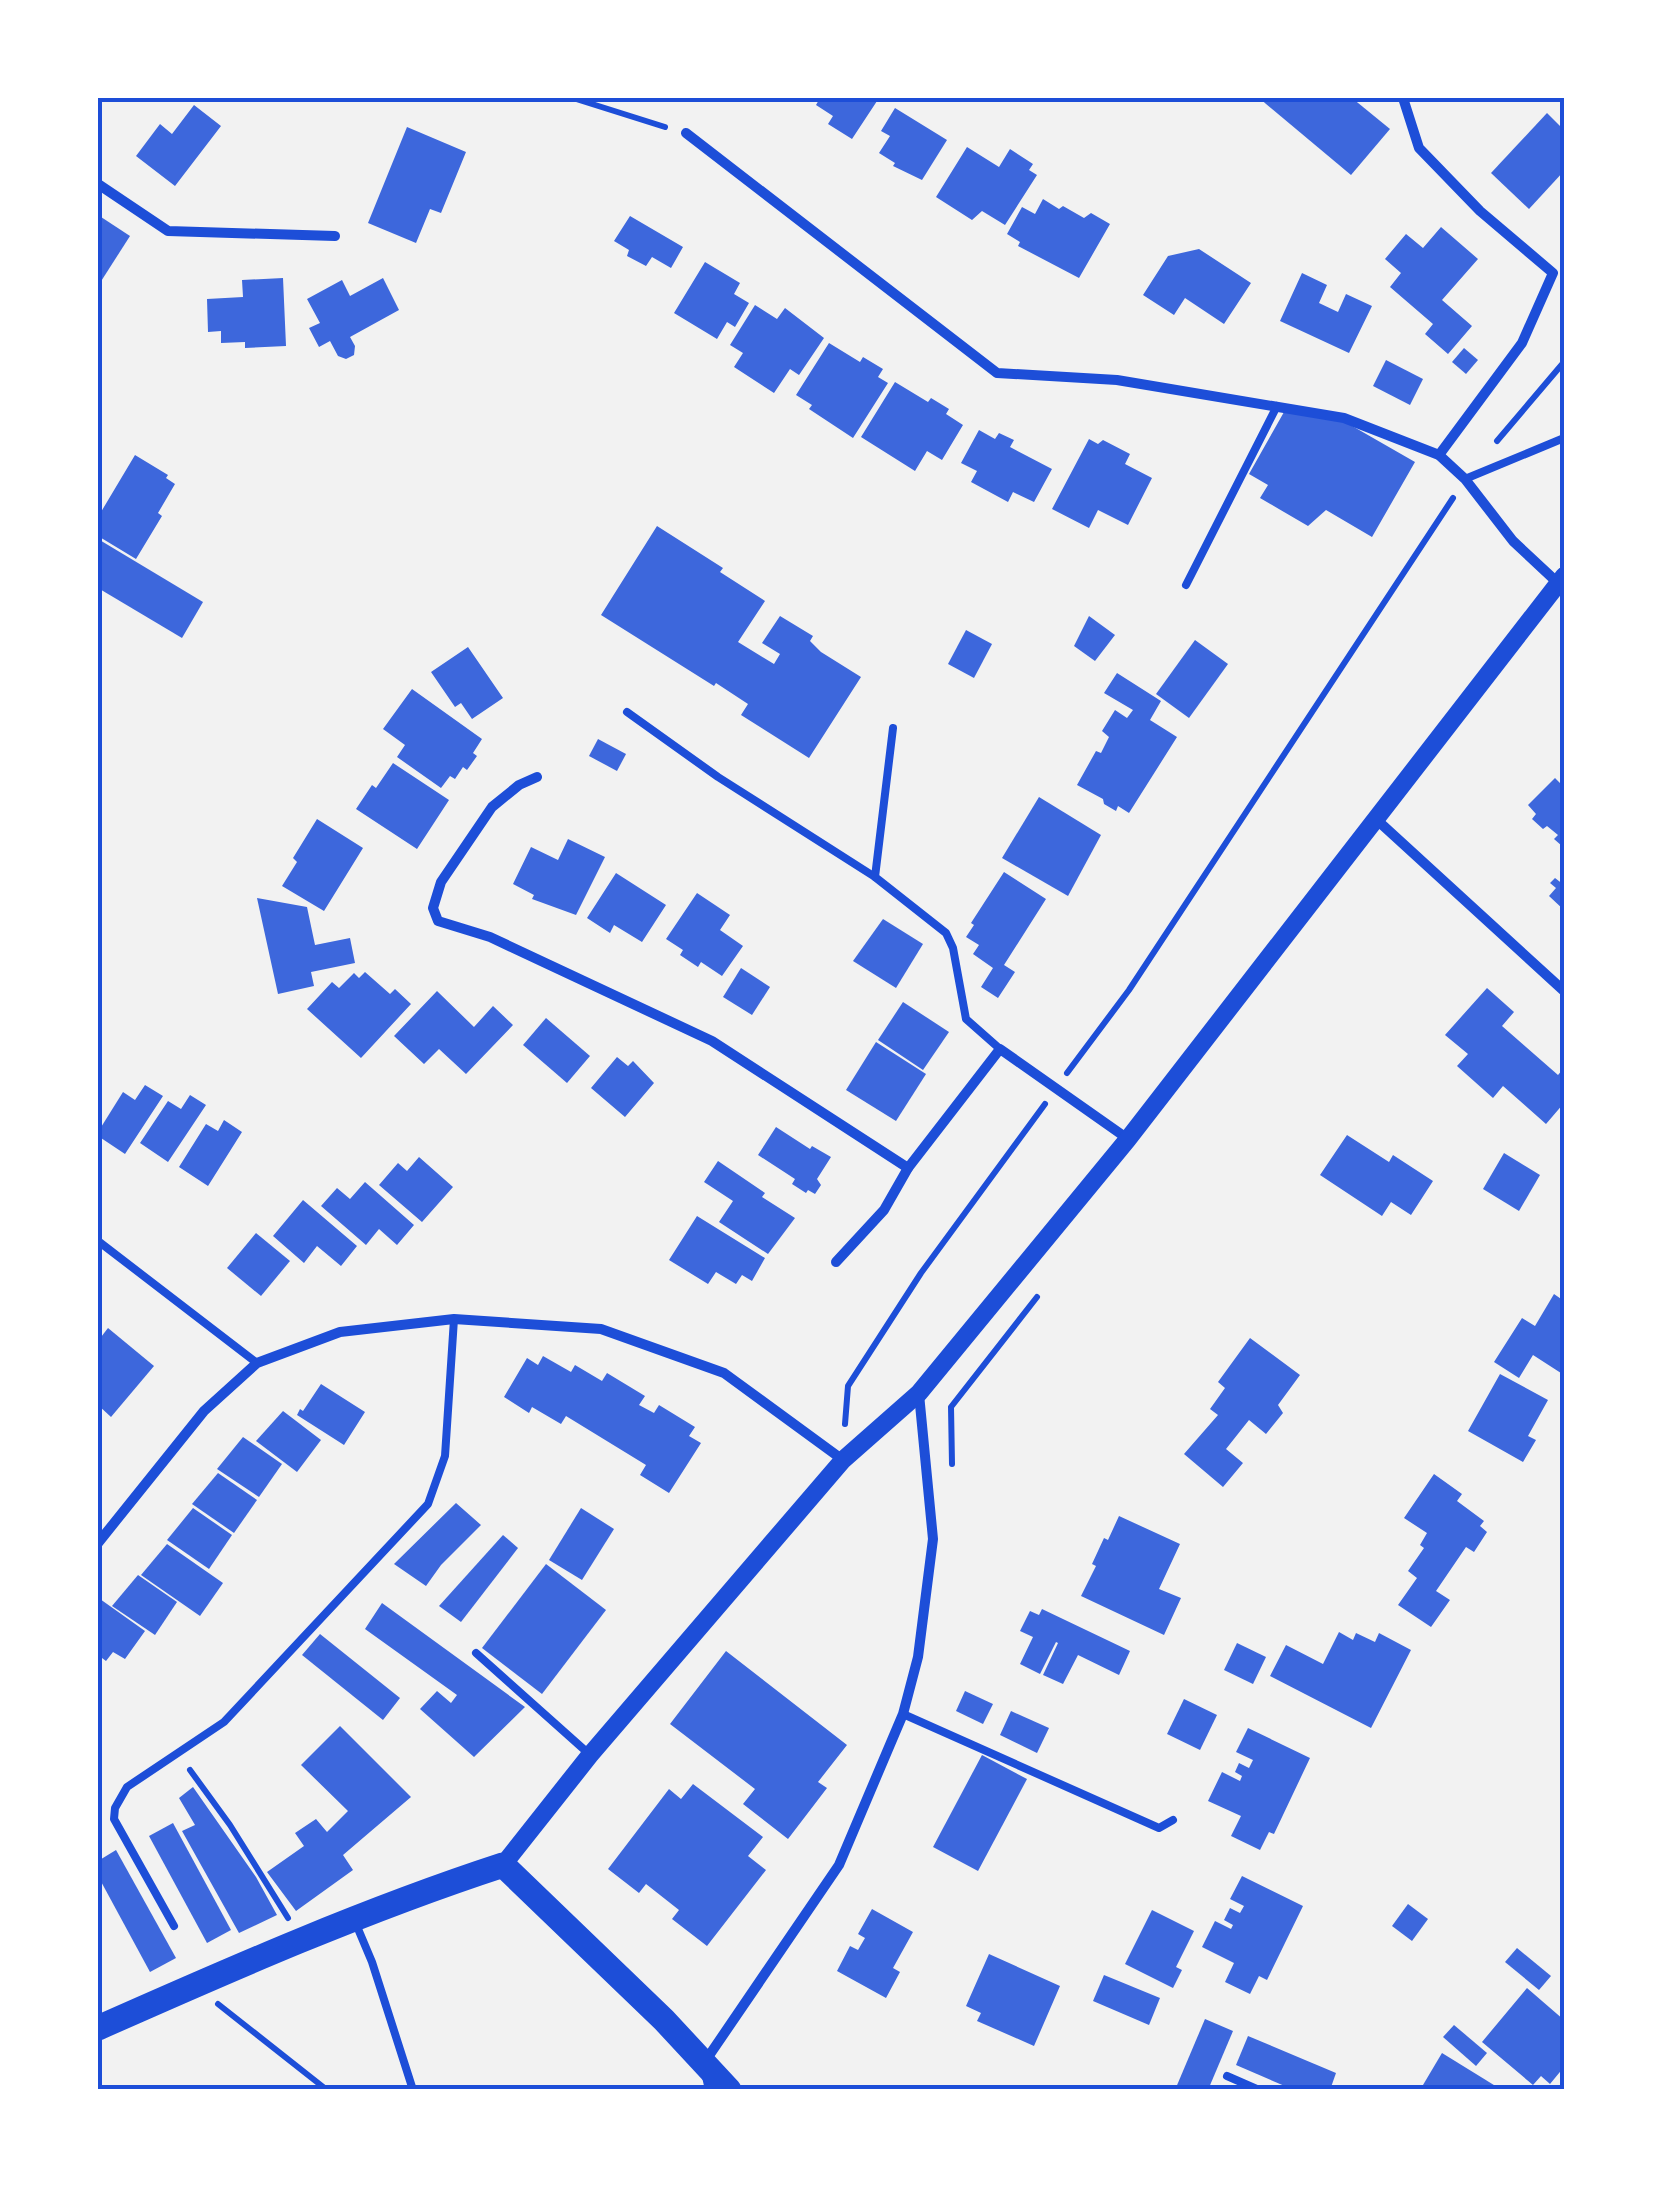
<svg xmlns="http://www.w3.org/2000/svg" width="1662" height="2187" font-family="'DejaVu Sans',sans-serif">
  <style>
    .building { fill: #3d67dc }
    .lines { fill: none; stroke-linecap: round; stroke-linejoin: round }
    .path { stroke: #1d4ed8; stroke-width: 6 }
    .service { stroke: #1d4ed8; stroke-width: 8 }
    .minor { stroke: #1d4ed8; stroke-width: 10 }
    .tertiary { stroke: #1d4ed8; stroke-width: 18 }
    .primary { stroke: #1d4ed8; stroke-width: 25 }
    .neatline { fill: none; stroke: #1d4ed8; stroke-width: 4 }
  </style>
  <rect width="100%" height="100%" fill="#f2f2f2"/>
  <g class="building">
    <path d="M820,98H879L852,139L828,124L833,116L816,105Z"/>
    <path d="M1259,98H1352L1390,129L1351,175Z"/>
    <path d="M194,105L221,126L175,186L136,156L160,124L172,134Z"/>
    <path d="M895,108L947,140L922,180L893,166L895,163L879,153L890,136L881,131Z"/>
    <path d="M1547,113L1564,130V171L1529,209L1491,173Z"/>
    <path d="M407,127L466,152L441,213L430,209L416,243L368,223Z"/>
    <path d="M967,147L999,167L1010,149L1033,164L1029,170L1037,175L1005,225L982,211L972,220L936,197Z"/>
    <path d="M1043,199L1059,209L1063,206L1084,218L1091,213L1110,224L1079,278L1018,246L1020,242L1007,234L1022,207L1035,214Z"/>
    <path d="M98,215L130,236L98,286Z"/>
    <path d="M630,216L683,247L671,268L652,257L646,266L627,256L629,250L614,241Z"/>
    <path d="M1441,227L1478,259L1442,300L1472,326L1448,354L1425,334L1433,324L1390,287L1401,273L1385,259L1406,234L1423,248Z"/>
    <path d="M1199,249L1251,283L1224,324L1185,298L1174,315L1143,295L1168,256Z"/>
    <path d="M705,262L740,283L734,294L749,303L735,327L727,322L717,339L674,313Z"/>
    <path d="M1302,273L1327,285L1319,303L1338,312L1346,294L1372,306L1349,353L1280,321Z"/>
    <path d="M283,278L286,346L245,348V342L221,343V331L208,332L207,299L243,297L242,280Z"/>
    <path d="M383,278L399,310L350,337L355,346L354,355L346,359L338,356L330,341L319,347L309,328L320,323L307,299L342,280L350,296Z"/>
    <path d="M755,305L777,319L785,308L824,338L799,375L790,369L774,393L734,367L743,353L730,345Z"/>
    <path d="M829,343L860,362L863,357L883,369L878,377L888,383L853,438L809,409L812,405L796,395Z"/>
    <path d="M1464,348L1478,360L1466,374L1452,362Z"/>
    <path d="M1386,360L1423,379L1410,405L1373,386Z"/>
    <path d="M895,382L928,402L931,398L949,409L946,414L963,425L942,460L927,451L915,471L861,437Z"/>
    <path d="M1284,412L1333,415L1415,462L1372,537L1326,510L1308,526L1260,498L1268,485L1249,474Z"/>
    <path d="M979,430L995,439L999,433L1014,440L1010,447L1052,469L1034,502L1013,492L1008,502L971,482L977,471L961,463Z"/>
    <path d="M1089,439L1098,444L1103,440L1130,454L1125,464L1152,478L1128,525L1098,510L1089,528L1052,509Z"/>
    <path d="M135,455L168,475L166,478L175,484L158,513L162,516L136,559L98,536V517Z"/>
    <path d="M657,526L723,568L720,572L765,601L738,642L774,664L780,654L762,643L780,616L813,636L810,641L821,652L861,677L809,758L741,715L748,704L716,683L714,686L601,615Z"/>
    <path d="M98,539L203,602L182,638L98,588Z"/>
    <path d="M1089,616L1115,635L1095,661L1074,646Z"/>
    <path d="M966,630L992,644L974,678L948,664Z"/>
    <path d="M1195,640L1228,664L1189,718L1156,694Z"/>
    <path d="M468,647L503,698L472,719L461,703L455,707L431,672Z"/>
    <path d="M1117,673L1161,701L1150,720L1177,737L1129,813L1118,806L1116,811L1104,804L1103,799L1077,785L1096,751L1101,753L1109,737L1102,731L1115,710L1127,718L1133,710L1104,693Z"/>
    <path d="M412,689L482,739L473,753L477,756L467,770L463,767L455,779L450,776L441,788L397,757L405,745L383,729Z"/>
    <path d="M598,739L626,754L617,771L589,756Z"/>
    <path d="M393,763L449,800L417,849L356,809L372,785L376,788Z"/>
    <path d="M1555,778L1564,787L1562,846L1554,839L1558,835L1547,826L1543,829L1532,819L1536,814L1528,805Z"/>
    <path d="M1039,797L1101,835L1068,896L1002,858Z"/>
    <path d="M317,819L363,848L324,911L282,886L297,862L293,858Z"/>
    <path d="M568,839L605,857L576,915L532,899L534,895L513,884L531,847L558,860Z"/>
    <path d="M1004,872L1046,899L1004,965L1015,972L998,998L981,987L993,968L973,954L979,945L966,937L974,925L971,923Z"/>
    <path d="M616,873L666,905L642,942L614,925L610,933L587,918Z"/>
    <path d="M1555,878L1564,885V910L1549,896L1556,888L1550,883Z"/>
    <path d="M697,893L730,915L720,930L743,946L722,976L701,962L698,967L680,955L683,950L666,939Z"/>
    <path d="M257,898L307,907L315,945L350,938L355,963L311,972L314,986L278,994Z"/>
    <path d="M883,919L923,944L896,988L853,961Z"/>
    <path d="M741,968L770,987L752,1015L723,997Z"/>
    <path d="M365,972L390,994L395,989L411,1004L361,1058L307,1009L332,982L339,988L354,973L359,978Z"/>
    <path d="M1487,988L1514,1012L1502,1026L1558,1075L1564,1068V1103L1546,1124L1503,1086L1493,1098L1457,1066L1468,1054L1445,1035Z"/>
    <path d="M437,991L474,1027L493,1006L513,1025L466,1074L439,1049L424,1064L394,1036Z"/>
    <path d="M903,1002L949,1032L923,1070L878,1040Z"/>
    <path d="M546,1018L590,1056L567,1083L523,1045Z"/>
    <path d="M876,1042L926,1074L896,1121L846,1090Z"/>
    <path d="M617,1057L628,1066L633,1061L654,1083L625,1117L591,1088Z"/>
    <path d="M145,1085L163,1096L125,1154L98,1136V1132L123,1092L135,1100Z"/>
    <path d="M190,1095L206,1105L168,1162L140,1143L168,1101L181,1109Z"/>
    <path d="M224,1120L242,1132L208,1186L179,1167L206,1124L218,1131Z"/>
    <path d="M776,1127L810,1149L812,1146L831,1157L817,1179L821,1185L815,1194L808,1190L806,1193L792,1184L795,1179L758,1155Z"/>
    <path d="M1347,1135L1389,1162L1393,1155L1433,1181L1411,1215L1391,1202L1382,1216L1320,1175Z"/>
    <path d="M1504,1153L1540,1175L1519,1211L1483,1189Z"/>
    <path d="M419,1157L453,1187L422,1222L379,1185L398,1163L407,1171Z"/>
    <path d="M718,1161L765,1193L762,1197L795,1218L768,1254L719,1222L733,1201L704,1182Z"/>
    <path d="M365,1182L414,1225L397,1245L379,1229L366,1245L321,1206L337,1188L350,1199Z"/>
    <path d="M303,1200L357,1246L341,1266L317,1246L304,1263L273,1236Z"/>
    <path d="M697,1216L765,1258L752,1281L742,1275L736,1284L716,1272L708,1284L669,1260Z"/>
    <path d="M256,1233L290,1261L261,1296L227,1268Z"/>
    <path d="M1554,1294L1564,1301V1375L1533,1355L1519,1378L1494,1362L1522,1318L1535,1326Z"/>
    <path d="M108,1328L154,1366L111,1417L98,1405V1341Z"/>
    <path d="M1250,1338L1300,1375L1278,1405L1283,1413L1266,1434L1249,1420L1226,1449L1243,1463L1223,1487L1184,1454L1218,1415L1210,1409L1225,1388L1218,1382Z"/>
    <path d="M543,1356L571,1372L575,1365L602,1381L607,1373L645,1396L639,1405L654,1413L659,1405L695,1427L689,1436L701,1443L669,1493L640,1475L646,1465L566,1416L561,1424L532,1407L529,1413L504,1397L527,1358L538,1365Z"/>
    <path d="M1500,1374L1548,1400L1528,1436L1536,1440L1523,1462L1468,1431Z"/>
    <path d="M321,1384L365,1412L344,1445L297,1415L300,1409L303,1411Z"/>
    <path d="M283,1411L321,1440L297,1472L256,1441Z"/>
    <path d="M243,1437L282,1464L259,1497L217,1469Z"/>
    <path d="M218,1473L257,1500L234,1533L192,1504Z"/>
    <path d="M1434,1474L1462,1494L1457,1501L1484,1521L1480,1526L1487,1532L1474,1552L1466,1547L1436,1591L1450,1600L1431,1627L1398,1605L1417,1578L1408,1571L1424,1548L1420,1545L1427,1533L1404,1518Z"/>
    <path d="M456,1503L481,1525L441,1565L426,1586L394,1564Z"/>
    <path d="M193,1508L232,1535L209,1569L167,1540Z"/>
    <path d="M581,1508L614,1529L582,1580L549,1560Z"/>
    <path d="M1119,1516L1180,1544L1159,1589L1181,1598L1164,1635L1081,1596L1096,1566L1092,1564L1104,1538L1108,1540Z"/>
    <path d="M503,1535L518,1548L461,1622L439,1606Z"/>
    <path d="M167,1544L223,1583L200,1616L141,1575Z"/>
    <path d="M546,1564L606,1610L542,1694L482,1648Z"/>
    <path d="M138,1575L177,1602L155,1635L112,1606Z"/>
    <path d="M100,1599L145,1631L125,1659L113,1652L106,1661L98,1655Z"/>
    <path d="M382,1603L525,1707L474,1757L420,1709L437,1691L451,1703L457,1695L365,1629Z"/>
    <path d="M1042,1609L1130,1651L1119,1675L1078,1655L1063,1684L1043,1675L1058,1643L1056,1642L1040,1674L1020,1664L1033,1637L1020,1631L1030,1611L1039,1615Z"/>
    <path d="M1339,1632L1353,1640L1356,1633L1375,1642L1379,1633L1411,1650L1371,1728L1270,1676L1286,1645L1323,1664Z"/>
    <path d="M320,1634L400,1698L383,1720L302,1655Z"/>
    <path d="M1237,1643L1266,1657L1253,1684L1224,1670Z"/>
    <path d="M726,1651L847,1745L818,1782L827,1788L788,1839L743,1804L755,1789L670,1724Z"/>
    <path d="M965,1691L993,1704L983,1724L956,1711Z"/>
    <path d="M1184,1699L1217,1715L1200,1750L1167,1734Z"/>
    <path d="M1011,1711L1049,1728L1037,1753L1000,1735Z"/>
    <path d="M340,1726L411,1797L343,1855L353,1870L296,1911L267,1872L304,1846L295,1833L316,1819L327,1832L348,1811L301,1765Z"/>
    <path d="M1248,1728L1310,1758L1274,1834L1269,1832L1260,1850L1231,1836L1241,1816L1208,1801L1222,1772L1240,1781L1242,1776L1235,1772L1239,1763L1249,1768L1253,1760L1236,1752Z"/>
    <path d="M982,1755L1027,1779L978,1871L933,1847Z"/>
    <path d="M693,1784L763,1837L748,1856L766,1870L707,1946L672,1919L679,1910L646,1884L639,1893L608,1869L669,1789L681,1799Z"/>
    <path d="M193,1787L256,1877L277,1915L239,1933L182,1831L195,1825L179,1798Z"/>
    <path d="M173,1823L231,1930L207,1943L149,1836Z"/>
    <path d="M116,1850L176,1958L150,1972L98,1876V1861Z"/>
    <path d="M1242,1876L1303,1906L1267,1980L1259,1976L1250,1994L1225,1982L1234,1963L1202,1947L1215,1921L1231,1929L1233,1925L1224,1920L1230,1908L1240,1913L1244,1906L1230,1899Z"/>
    <path d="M1408,1904L1428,1919L1412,1941L1392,1926Z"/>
    <path d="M872,1909L913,1932L893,1968L900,1972L886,1998L837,1971L850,1946L858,1950L865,1938L858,1934Z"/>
    <path d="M1152,1910L1194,1931L1176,1967L1182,1970L1173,1988L1125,1964Z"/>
    <path d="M1517,1948L1551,1976L1539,1990L1505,1962Z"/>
    <path d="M989,1954L1060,1986L1034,2046L977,2021L981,2013L966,2006Z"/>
    <path d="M1104,1975L1160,1998L1149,2025L1093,2001Z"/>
    <path d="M1527,1988L1564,2020V2067L1550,2084L1541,2076L1533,2085L1482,2042Z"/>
    <path d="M1205,2019L1233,2031L1208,2090H1175Z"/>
    <path d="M1454,2025L1487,2053L1476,2066L1443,2037Z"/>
    <path d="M1248,2036L1336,2073L1330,2090H1294L1236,2065Z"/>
    <path d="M1442,2053L1502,2090H1420Z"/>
  </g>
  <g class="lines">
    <g class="path">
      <path d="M573,98L665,127"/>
      <path d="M1497,441L1564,362"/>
      <path d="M1067,1073L1129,990L1453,498"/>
      <path d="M845,1424L848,1386L921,1273L1045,1104"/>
      <path d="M952,1464L951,1407L1037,1297"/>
      <path d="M190,1770L230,1825L288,1918"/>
      <path d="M218,2004L327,2090"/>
    </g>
    <g class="service">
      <path d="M1465,479L1564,438"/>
      <path d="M1186,585L1277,406"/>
      <path d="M627,712L718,777L875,877"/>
      <path d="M893,728L875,877L946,933L953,948L966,1019L1000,1049"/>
      <path d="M98,1241L257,1363"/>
      <path d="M476,1653L588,1753"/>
      <path d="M903,1714L1159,1828L1173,1820"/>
      <path d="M356,1924L372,1962L413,2090"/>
      <path d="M174,1926L114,1819L115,1808L127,1787L224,1722L428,1504L445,1456L454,1319"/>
      <path d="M1227,2076L1259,2090"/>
    </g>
    <g class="minor">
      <path d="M1403,98L1419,148L1480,211L1553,273L1522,343L1439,455"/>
      <path d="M686,133L997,373L1117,380L1344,418L1439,455L1465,479L1513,541L1559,584"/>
      <path d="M98,184L168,231L335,236"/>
      <path d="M537,777L519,785L492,807L441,882L433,908L438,921L490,937L712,1041L908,1168L1000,1049L1128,1139"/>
      <path d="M1377,820L1564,991"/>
      <path d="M836,1262L884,1210L908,1168"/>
      <path d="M98,1543L204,1411L257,1363L340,1332L454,1319L601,1329L724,1373L843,1460"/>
      <path d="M710,2090L704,2063L839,1865L903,1714L918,1657L933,1539L919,1394"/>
    </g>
    <path class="tertiary" d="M503,1865L590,1755L843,1460L919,1393L1128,1139L1564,576"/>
    <path class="primary" d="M98,2028C231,1969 365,1910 503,1865L664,2020L729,2090"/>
  </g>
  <rect width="1662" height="2187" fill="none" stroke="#ffffff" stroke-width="200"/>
  <rect x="100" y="100" width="1462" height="1987" class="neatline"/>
</svg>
